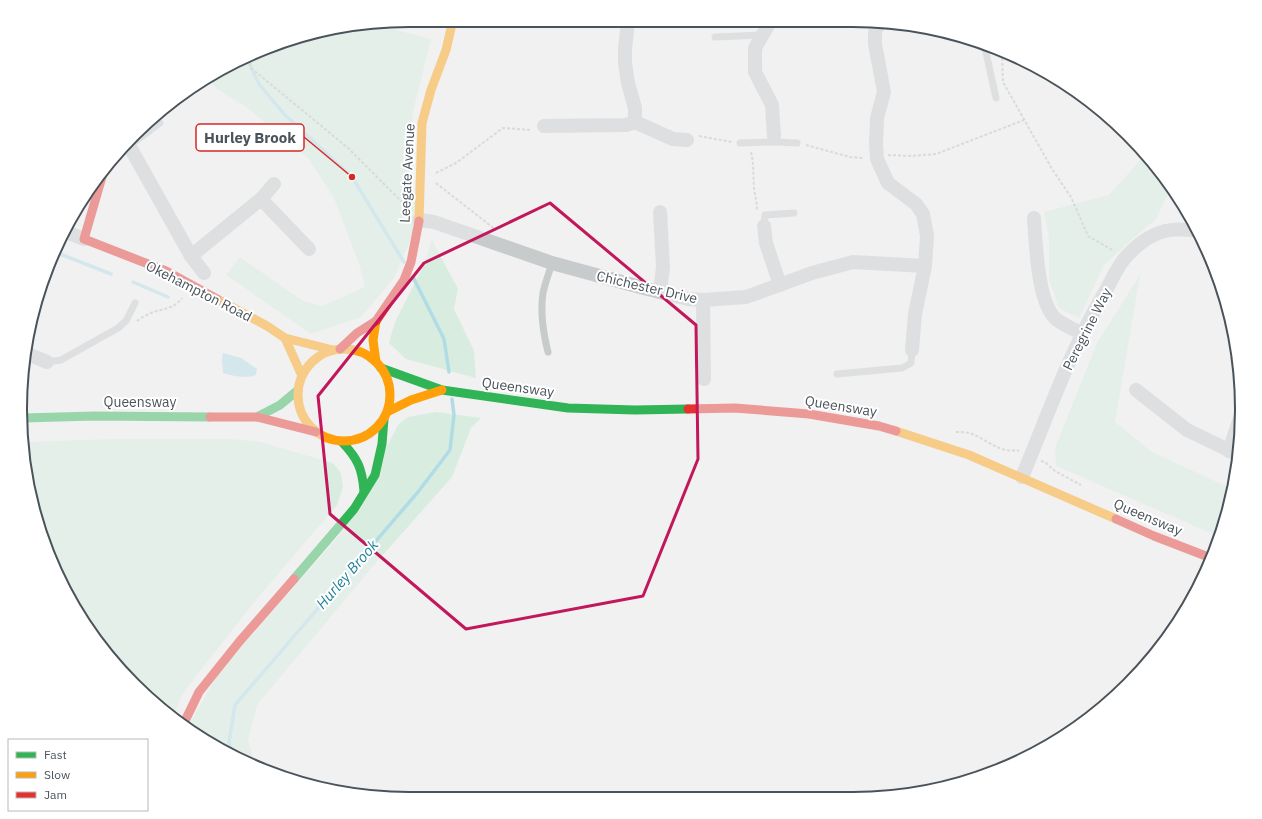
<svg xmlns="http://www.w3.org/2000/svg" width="1262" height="819" font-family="'IBM Plex Sans',sans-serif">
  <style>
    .green { fill: #d8ede0 }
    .water { fill: #b1dce6 }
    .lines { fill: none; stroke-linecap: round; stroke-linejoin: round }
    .stream { stroke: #b1dce6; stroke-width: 3.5 }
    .path { stroke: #b9c2bf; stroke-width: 2; stroke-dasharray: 3 2; stroke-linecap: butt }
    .lane { stroke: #c8cbcc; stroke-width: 7 }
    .street { stroke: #c8cbcc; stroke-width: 14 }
    .fast { stroke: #30b455; stroke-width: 9 }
    .slow { stroke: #ff9f0a; stroke-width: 9 }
    .jam { stroke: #e5322d; stroke-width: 9 }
    .marked { fill: none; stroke: #c2185b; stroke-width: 3; stroke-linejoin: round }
    .labels { text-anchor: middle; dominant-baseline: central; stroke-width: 4; stroke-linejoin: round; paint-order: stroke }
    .street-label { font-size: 14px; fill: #4a535a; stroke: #fff }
    .water-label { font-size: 15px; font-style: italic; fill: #1e8199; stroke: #fff }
    .rim { fill: none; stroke: #4a535a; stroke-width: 2 }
    .leader { fill: none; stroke: #d62828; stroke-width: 1.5 }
    .callout-dot { fill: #d62828; stroke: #fff; stroke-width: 1.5 }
    .callout { fill: #fff; stroke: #d62828; stroke-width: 1.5 }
    .callout-label { font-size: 15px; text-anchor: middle; font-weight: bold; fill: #4a535a }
  </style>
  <rect width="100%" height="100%" fill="#f1f1f1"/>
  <g class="green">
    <path d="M377,25L431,39L413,112L409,176L419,220L394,278L361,317L311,334L226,275L240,257L303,301L322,306L365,287L359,264L334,198L309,159L246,107L217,89L208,78L285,41Z"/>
    <path d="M1145,155L1162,173L1172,189L1169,192L1155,221L1146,227L1104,265L1079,318L1059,308L1049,279V237L1044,212L1109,195Z"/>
    <path d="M432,240L458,289L454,309L474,351L476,378L406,359L389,343L395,322L424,265Z"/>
    <path d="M1140,275L1115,422L1152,452L1232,489L1220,537L1056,466L1055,448L1097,343Z"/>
    <path d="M436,412L481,418L471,428L452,477L374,565L257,705L248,740L255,764L237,759L201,735L191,721L219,672L345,529L398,425L408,417Z"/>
    <path d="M114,439H231L260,442L333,463L341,473L343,487L337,505L256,600L189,685L180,699L174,717L153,702L101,647L72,604L28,486L25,442Z"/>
  </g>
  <path class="water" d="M223,353L241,358L257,369L256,375C245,379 234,376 223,373L222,360Z"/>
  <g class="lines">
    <g class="stream">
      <path d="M247,59L259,84L284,114L352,177L404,262"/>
      <path d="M55,252L111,274"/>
      <path d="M413,277L444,339L449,372"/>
      <path d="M133,282L168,297"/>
      <path d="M232,755L229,742L235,705L418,492L450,450L454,415L452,399"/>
    </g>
    <g class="path">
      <path d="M1002,53L1003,82L1052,169L1071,197L1088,236L1114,251"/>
      <path d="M250,58L251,68L348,148L404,204"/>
      <path d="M699,136L732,142"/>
      <path d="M806,145L850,157L864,158"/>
      <path d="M751,152C754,164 753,176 754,188C755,196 757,203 757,211"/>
      <path d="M888,155L911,156L936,154L1024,120"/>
      <path d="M436,173L456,163L503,128L532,130"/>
      <path d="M436,183L496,230"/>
      <path d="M137,321C141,318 146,315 151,313C163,308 173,310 182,298"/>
      <path d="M956,432C960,432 965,432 969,433C984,437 1000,454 1016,450L1019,451"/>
      <path d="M1041,461L1045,462L1055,471L1081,485"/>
    </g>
    <g class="lane">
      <path d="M715,37L762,35"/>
      <path d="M985,48L996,98"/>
      <path d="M775,138V142L797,143"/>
      <path d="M740,143L775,142"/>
      <path d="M128,147L160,123"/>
      <path d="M764,226L765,215L794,213"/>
      <path d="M548,352C543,332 540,313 543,293C545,283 549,273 552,263"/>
      <path d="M47,362L61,360L118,328L126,321L135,303"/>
      <path d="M837,374L902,368L911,363L912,350"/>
    </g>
    <g class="street">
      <path d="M770,22L755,48V72L772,105L774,136"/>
      <path d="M879,23L875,32V44L884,92L877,118L876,144L877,159L888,183L916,204L923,214L927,236L925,266L915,314L912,350"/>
      <path d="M635,122L673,139L687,140"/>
      <path d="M544,126L626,125L635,122V108L628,83L625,63V49L628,21"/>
      <path d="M128,147L131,149L191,256L204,273"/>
      <path d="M261,199L309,249"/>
      <path d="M1034,218C1036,243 1037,302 1056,319C1063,325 1074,329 1083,334"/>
      <path d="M419,220L434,222L552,263L644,288L688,299L703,300L746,297L812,273L853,262L925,266"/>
      <path d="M764,226L766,243L780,285"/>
      <path d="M66,232L84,239"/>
      <path d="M191,256L261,199L274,184"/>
      <path d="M660,292L663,267L660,212"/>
      <path d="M703,300L704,379"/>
      <path d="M28,354L47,362"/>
      <path d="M1136,390L1187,430L1239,455"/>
      <path d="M1229,451L1240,418"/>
      <path d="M1022,477C1048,415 1070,350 1105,292C1111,281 1117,268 1125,258C1133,249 1143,240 1154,235C1168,228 1182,229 1198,231"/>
    </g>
    <g class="fast">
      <path d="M381,368L442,390L568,408L635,410L688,409"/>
      <path d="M257,417L280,405L298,390"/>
      <path d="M23,418L95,416L210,417"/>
      <path d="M342,442C358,459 362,468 364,491"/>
      <path d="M294,579L354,509L375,475L382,444L384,419"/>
    </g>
    <g class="slow">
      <path d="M419,221L422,123L431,90L446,50L453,20"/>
      <path d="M217,299L267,326L285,338L333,350"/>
      <path d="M376,321L373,340L376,362"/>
      <path d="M285,338L302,376"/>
      <circle cx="344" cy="395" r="46"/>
      <path d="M387,412L411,400L442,390"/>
      <path d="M896,431L969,455L1116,519"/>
    </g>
    <g class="jam">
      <path d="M104,170L84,239L166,271L217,299"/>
      <path d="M340,349L357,333L376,321L404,280L411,262L419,221"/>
      <path d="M688,409L735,408L809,414L879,426L896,431"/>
      <path d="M210,417H257L316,432"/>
      <path d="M1116,519L1154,536L1211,558"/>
      <path d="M184,723L199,692L239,642L294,579"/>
    </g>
  </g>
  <path d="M0 0H1262V819H0ZM550,203L696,325L698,459L643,596L466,629L330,514L318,396L424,263Z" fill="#f1f1f1" fill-opacity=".55" fill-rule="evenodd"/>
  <path class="marked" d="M550,203L696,325L698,459L643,596L466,629L330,514L318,396L424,263Z"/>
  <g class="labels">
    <g class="street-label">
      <text transform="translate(407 173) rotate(-87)">Leegate Avenue</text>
      <text transform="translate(647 287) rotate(13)">Chichester Drive</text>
      <text transform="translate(199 291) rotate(27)">Okehampton Road</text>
      <text transform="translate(1087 329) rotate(-63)">Peregrine Way</text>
      <text transform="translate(518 387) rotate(8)">Queensway</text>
      <text x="140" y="402">Queensway</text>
      <text transform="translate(841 406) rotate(9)">Queensway</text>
      <text transform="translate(1148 517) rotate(23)">Queensway</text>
    </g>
    <g class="water-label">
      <text transform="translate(347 574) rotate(-49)">Hurley Brook</text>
    </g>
  </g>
  <path d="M0 0H1262V819H0ZM409 27H853A382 382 0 0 1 1235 409V410A382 382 0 0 1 853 792H409A382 382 0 0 1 27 410V409A382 382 0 0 1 409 27Z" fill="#fff" fill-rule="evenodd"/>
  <path class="rim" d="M409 27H853A382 382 0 0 1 1235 409V410A382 382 0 0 1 853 792H409A382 382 0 0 1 27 410V409A382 382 0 0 1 409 27Z"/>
  <path class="leader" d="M352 177L304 137"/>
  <circle class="callout-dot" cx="352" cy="177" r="4"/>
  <rect class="callout" x="196" y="124" width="108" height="27" rx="4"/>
  <g class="callout-label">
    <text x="250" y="143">Hurley Brook</text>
  </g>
  <rect x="8" y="739" width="140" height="72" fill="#ffffff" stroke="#b7babd"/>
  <rect x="16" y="752" width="20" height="6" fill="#30b455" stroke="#b7babd"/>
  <text x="44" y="759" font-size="12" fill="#4a535a">Fast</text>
  <rect x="16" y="772" width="20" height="6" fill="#ff9f0a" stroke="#b7babd"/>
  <text x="44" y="779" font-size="12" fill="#4a535a">Slow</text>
  <rect x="16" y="792" width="20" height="6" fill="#e5322d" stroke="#b7babd"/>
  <text x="44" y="799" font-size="12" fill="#4a535a">Jam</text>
</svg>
